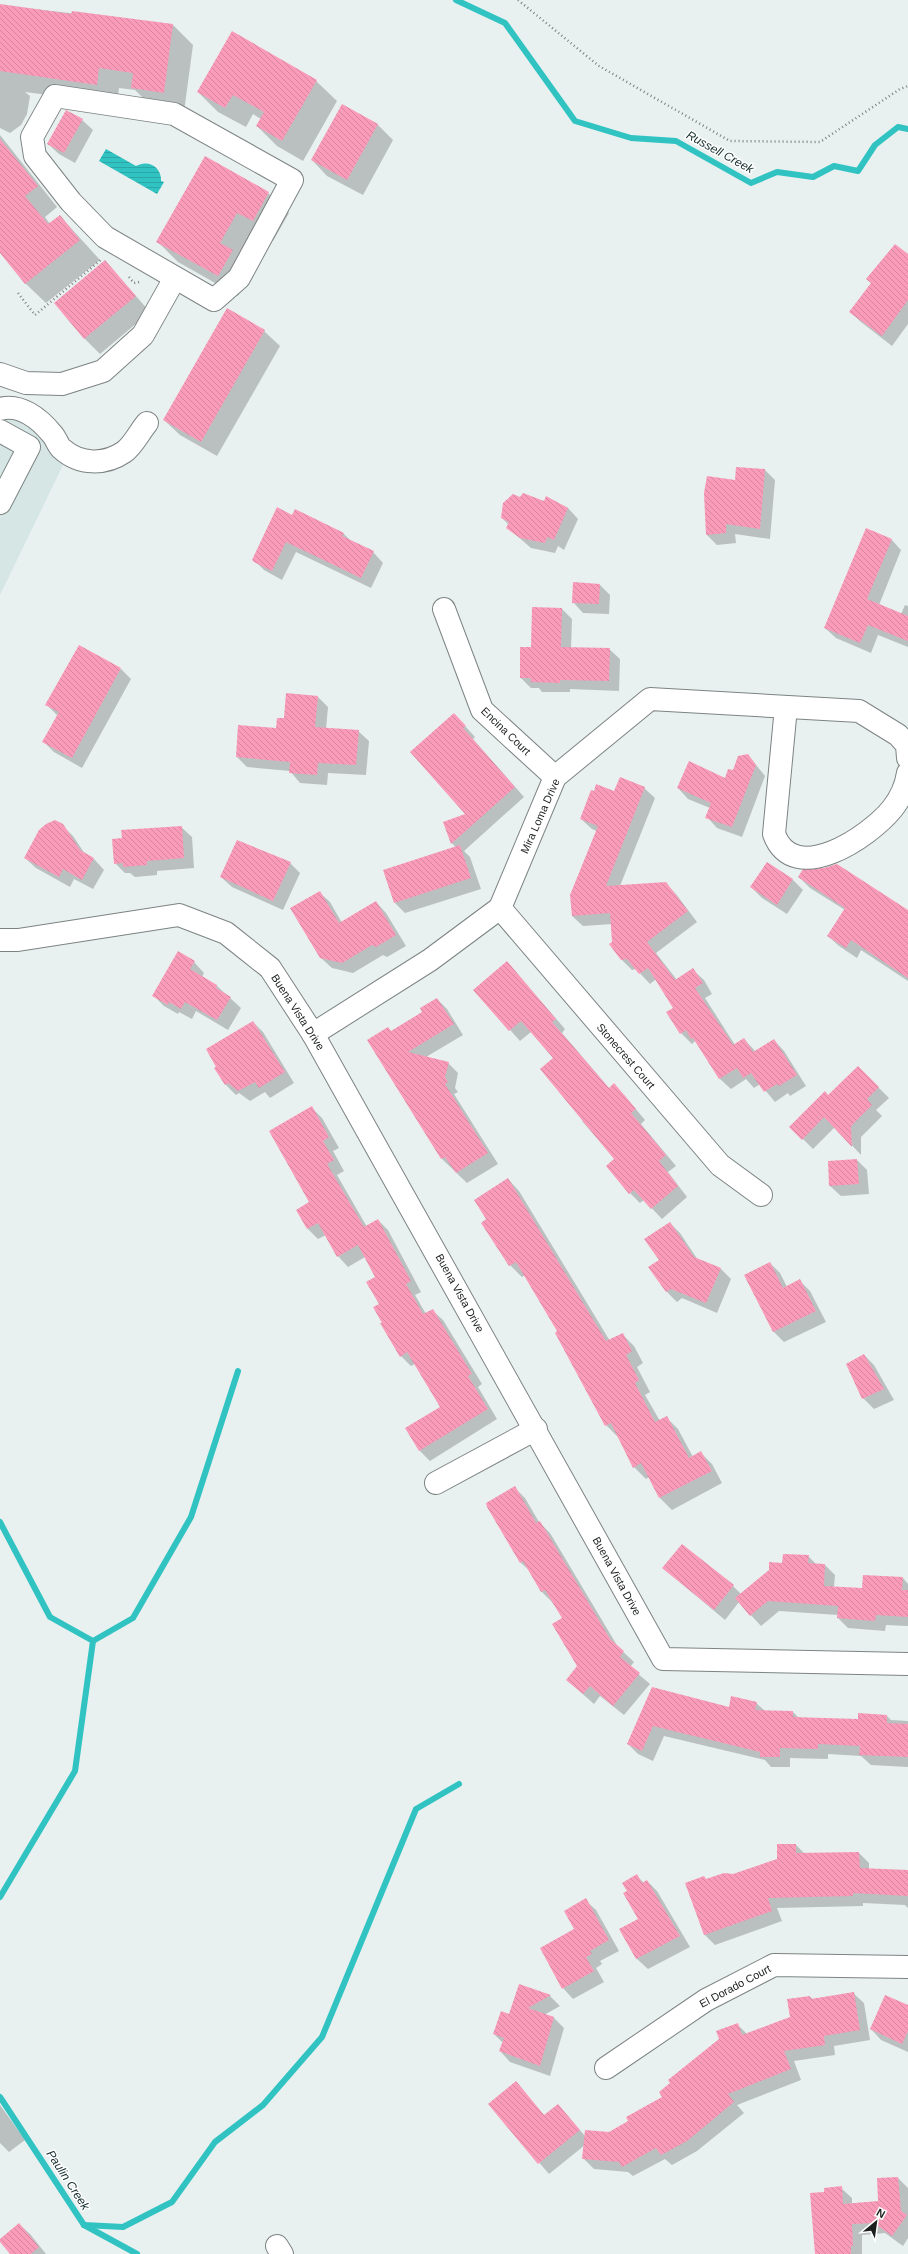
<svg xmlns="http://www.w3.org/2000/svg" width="908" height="2254" font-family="Helvetica,sans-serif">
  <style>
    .built { fill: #d5e6e5 }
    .water { fill: url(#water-rules) }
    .shadow { fill: #0003 }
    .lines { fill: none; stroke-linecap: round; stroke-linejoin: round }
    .stream { stroke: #30c3c2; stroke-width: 6 }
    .building { fill: url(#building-back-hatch) }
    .minor-casing { stroke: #7d8383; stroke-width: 24 }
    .path { stroke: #7c8080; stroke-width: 2.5; stroke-dasharray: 1 3; stroke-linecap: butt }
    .minor { stroke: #fff; stroke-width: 22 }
    .labels { text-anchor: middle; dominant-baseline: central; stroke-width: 3; stroke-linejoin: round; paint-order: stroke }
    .street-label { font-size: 11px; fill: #1c1e1e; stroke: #fff }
    .water-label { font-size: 12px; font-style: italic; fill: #162e2d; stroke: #fff }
  </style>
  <defs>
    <pattern id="water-rules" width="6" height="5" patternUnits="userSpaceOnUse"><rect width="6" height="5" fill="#30c3c2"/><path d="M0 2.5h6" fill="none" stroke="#2aa7a6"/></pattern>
    <pattern id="building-back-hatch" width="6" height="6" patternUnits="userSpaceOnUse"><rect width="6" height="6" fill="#fa9bb9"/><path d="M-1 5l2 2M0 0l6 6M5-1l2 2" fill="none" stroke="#d6859f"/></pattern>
  </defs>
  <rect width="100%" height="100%" fill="#e9f0f0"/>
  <path class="built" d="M0,409L34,428L63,465L0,595Z"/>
  <path class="water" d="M106,149L136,166C148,159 162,167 161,181L164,182L157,194L99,161Z"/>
  <g class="shadow">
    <path d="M0,5L173,25L193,45L184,112L153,108L135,90L119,88L117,104L25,92L30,96L27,114L21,125L10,133L0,128Z"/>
    <path d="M316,81L337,101L303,161L277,146L257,126L261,119L253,114L246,127L218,112L198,92Z"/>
    <path d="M343,105L378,125L393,140L363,195L327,176L312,160Z"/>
    <path d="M82,120L93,130L75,163L59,154L48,144Z"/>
    <path d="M0,135L57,207L45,217L50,224L60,216L100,260L46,303L25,283L0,251Z"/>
    <path d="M268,193L289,213L273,241L258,232L252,271L238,296L178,262L158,242Z"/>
    <path d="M908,255V324L892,346L861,322L850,312Z"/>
    <path d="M105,261L150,312L100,354L84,338Z"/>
    <path d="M264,331L280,346L217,456L180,435L164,420Z"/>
    <path d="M765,470L775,480L770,539L735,534L736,543L717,545L707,535L736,481Z"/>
    <path d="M547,498L568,508L578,519L564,550L558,546L555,553L531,548L508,528L509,525L502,518L521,499L544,502Z"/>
    <path d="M293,516L343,533L352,542L373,552L383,563L371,588L296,552L282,580L264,570L253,559Z"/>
    <path d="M891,539L901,550L879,605L901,614L905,605L908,606V647L878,635L871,653L836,638L825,628Z"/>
    <path d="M574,583L600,585L610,595L609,614L583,613L573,602Z"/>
    <path d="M562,609L572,619L571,648L609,649L620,659L619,691L570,689V692H542L539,688H531L521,678L532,648Z"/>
    <path d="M121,669L131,679L82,768L54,752L44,742L58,716L47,705Z"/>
    <path d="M317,696L328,707L326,729L358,731L369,741L366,775L328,773L327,785L300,783L290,771L247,767L237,757L277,729L284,719Z"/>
    <path d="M454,714L475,737L473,739L524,797L464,851L470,857L481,889L405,913L395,903L456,848L452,843L466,815Z"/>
    <path d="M748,755L765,776L742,837L717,828L707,817L710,808L688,799L678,788L726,779Z"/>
    <path d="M644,788L655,798L620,886L665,883L676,894L697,922L656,953L677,980L693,970L704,980L712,994L705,998L735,1045L744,1039L756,1052L774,1040L784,1051L806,1086L790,1096L788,1093L775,1102L760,1084L754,1088L746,1079L731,1089L720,1079L699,1045L695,1041L692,1044L681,1033L668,1012L675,1008L656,979L650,984L636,969L632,970L621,959L613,942L612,924L583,926L572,916L597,831L592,829L581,819L615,792Z"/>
    <path d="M62,825L73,836L85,854L94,859L104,870L93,889L74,879L70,887L36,868L25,858Z"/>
    <path d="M181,827L192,837L194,868L157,871V875L135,877L130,873H125L115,863Z"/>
    <path d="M290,863L300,873L283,910L232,887L221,877Z"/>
    <path d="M767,863L793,880L803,890L787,914L762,898L751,887Z"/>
    <path d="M799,877L908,911V981L861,950L857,958L839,946L828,936L845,910L810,888Z"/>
    <path d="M319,892L330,902L342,923L376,902L386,913L406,946L387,957L383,955L353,973L332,968L321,958Z"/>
    <path d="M194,962L204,973L202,977L217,986L241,1008L228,1030L196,1011L192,1019L179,1012L178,1014L164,1006L153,995Z"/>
    <path d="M507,962L565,1029L562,1033L609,1088L624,1095L645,1120L641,1124L676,1166L668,1172L687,1197L662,1219L644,1200L640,1203L630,1193L615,1159L582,1121L584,1120L554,1058L531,1032L520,1041L475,990Z"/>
    <path d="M437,999L447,1009L463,1035L426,1057L448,1063L458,1073L455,1088L458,1092L454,1094L498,1164L467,1183L442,1159L368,1041L391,1032L424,1012Z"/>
    <path d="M253,1022L263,1032L294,1083L270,1098L265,1092L250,1101L239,1093L236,1095L226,1085L217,1067Z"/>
    <path d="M858,1067L889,1098L876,1110L882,1116L861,1137V1155L835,1127L813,1149L791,1127L828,1096Z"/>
    <path d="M312,1108L322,1118L339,1148L333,1151L344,1171L337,1175L367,1227L378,1220L388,1230L421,1292L415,1295L426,1314L432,1310L443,1320L482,1384L478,1387L497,1419L430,1461L420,1451L406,1429L442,1407L415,1364L411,1366L401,1356L380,1304L376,1277L365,1257L348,1267L338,1256L326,1235L318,1239L308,1229L297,1210L310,1203Z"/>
    <path d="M857,1160L867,1170L869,1194L841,1196L830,1186L829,1162Z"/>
    <path d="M508,1179L519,1191L610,1341L622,1334L634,1346L643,1363L637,1367L650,1392L645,1395L660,1421L667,1418L678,1429L693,1457L701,1453L712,1464L722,1483L672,1510L660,1498L649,1477L646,1479L634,1467L618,1437L606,1425L559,1332L525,1275L522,1277L510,1265L483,1223L488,1219Z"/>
    <path d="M670,1223L680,1233L698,1260L721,1269L731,1279L717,1313L682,1298L677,1302L667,1292L660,1260Z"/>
    <path d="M770,1263L780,1273L787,1287L800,1281L810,1291L826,1322L784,1342L774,1332L745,1276Z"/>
    <path d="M864,1355L874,1365L894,1400L874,1409L863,1398L847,1364Z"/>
    <path d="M515,1488L525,1498L539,1522L550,1533L618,1647L634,1662L630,1667L650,1684L624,1715L600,1696L594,1704L567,1680L579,1666L563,1618L552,1602L542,1592L531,1572L521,1563L488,1506Z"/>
    <path d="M808,1556L816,1564L825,1565L835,1575L834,1587L863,1589L903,1578L908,1584V1626L886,1625L885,1631L848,1628L838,1618V1615L779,1611L761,1626L739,1602L725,1620L663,1568L733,1586L741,1594L783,1564Z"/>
    <path d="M653,1688L730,1708L756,1703L765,1711L793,1712L799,1718L859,1720L887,1716L891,1720L908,1721V1767L871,1765L861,1756L828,1754V1759L790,1758V1767H771L765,1760L664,1736L653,1761L638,1754L628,1744Z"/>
    <path d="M796,1845L805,1854L859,1853L869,1863V1870L908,1872V1908L905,1905L863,1903V1906L777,1908L782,1921L715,1945L705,1935L704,1877L707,1880L733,1875L778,1859Z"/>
    <path d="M637,1876L644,1883L647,1881L657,1891L690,1947L648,1969L637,1959L620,1930L639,1919L628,1891Z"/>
    <path d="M585,1900L596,1910L619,1951L600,1961L602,1964L596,1968L604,1982L573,1999L563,1988L575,1929Z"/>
    <path d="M520,1985L550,1996L560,2006L544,2015L554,2018L564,2028L550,2076L510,2062L500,2051L503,2043L494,2034L509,2015Z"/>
    <path d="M853,1993L864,2003L870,2040L834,2046L835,2055L794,2061L801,2080L737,2105L744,2113L697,2151L672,2165L665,2159L633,2176L628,2172L594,2169L584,2159L585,2145L549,2174L489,2104L515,2083L545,2116L558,2105L585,2136L609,2133L629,2122L664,2097L737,2024L747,2034L791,2018L810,1997L813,1999Z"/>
    <path d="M908,2007V2052L881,2040L871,2029Z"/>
    <path d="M0,2105L25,2140L9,2152L0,2143Z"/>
    <path d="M898,2178L908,2188V2238L903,2246L885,2233L862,2235V2254H816L825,2193L841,2188L852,2198V2204L880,2202Z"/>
    <path d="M19,2224L30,2234L46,2254H12Z"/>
  </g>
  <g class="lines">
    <g class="stream">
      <path d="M456,0L505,23L575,121L631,138L676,141L751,183L777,172L813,177L834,166L858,171L875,145L898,127L908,129"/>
      <path d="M0,1522L50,1617L93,1641L75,1771L0,1897"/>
      <path d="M93,1641L133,1618L191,1517L238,1371"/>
      <path d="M0,2097L84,2225L137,2254"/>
      <path d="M84,2225L123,2227L172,2202L215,2142L263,2105L322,2037L416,1809L459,1784"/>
    </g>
  </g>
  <g class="building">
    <path d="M0,4L71,14L72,11L173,24L164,93L131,88L133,73L99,68L97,85L0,71Z"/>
    <path d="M232,31L317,80L282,141L256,126L264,112L233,95L225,108L197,92Z"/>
    <path d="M342,104L378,124L347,180L311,160Z"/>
    <path d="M66,110L83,119L64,153L47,144Z"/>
    <path d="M0,139L38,186L25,196L48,224L60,215L80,240L25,284L0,253Z"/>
    <path d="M205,156L269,192L253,221L237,213L220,243L233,250L218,276L156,242Z"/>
    <path d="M895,244L908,254V300L882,336L849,312L871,283L866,279Z"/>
    <path d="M105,260L136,296L84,339L54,303Z"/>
    <path d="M227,308L265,330L201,442L163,420Z"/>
    <path d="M736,467L765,469L760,529L726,524V533L706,535L704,493L707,476L735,480Z"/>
    <path d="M523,493L544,501L546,496L568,508L554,540L547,537L545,543L520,538L506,528L509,522L501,518L503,503L513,494L520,497Z"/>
    <path d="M277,507L292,515L295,509L344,533L342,536L374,551L361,578L286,542L272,571L254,562L252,560Z"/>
    <path d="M866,528L892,539L867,599L908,616V641L868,625L860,643L824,628Z"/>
    <path d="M573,582L600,584L599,604L572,603Z"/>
    <path d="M532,607L562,608L561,647L610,648L609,681L560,680V683L531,682V678H520V647H531Z"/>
    <path d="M79,645L121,668L72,758L42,742L59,712L45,705Z"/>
    <path d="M286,693L318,696L315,727L359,730L356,765L318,763L317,775L289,773L290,762L236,757L238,725L276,728L277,718H284Z"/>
    <path d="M454,713L466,726L463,728L515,787L451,844L443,822L465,814L410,752Z"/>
    <path d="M748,754L756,765L732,827L705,818L711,803L677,788L689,761L725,778L728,769L733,770L738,756Z"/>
    <path d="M620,777L645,787L606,886L666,882L688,911L647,942L675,980L693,968L703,983L695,988L733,1045L744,1038L753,1052L774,1039L797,1075L779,1086L777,1084L764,1092L751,1073L743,1078L737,1068L719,1079L693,1038L691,1039L686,1030L680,1034L666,1012L673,1008L648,968L639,974L627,959L621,960L609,944L612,942L610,913L572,916L570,895L598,826L580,819L591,790L594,791L596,784L614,791Z"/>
    <path d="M55,820L63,824L80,850L94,858L82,880L63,869L59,877L24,858L39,830L46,824Z"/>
    <path d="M182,826L184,858L147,861V865L123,867V863L114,864L112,839L122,838L121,830Z"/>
    <path d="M237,840L291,862L273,901L220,877Z"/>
    <path d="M460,845L471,878L394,903L383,870Z"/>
    <path d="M767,862L793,879L777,905L750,887Z"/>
    <path d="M837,864L908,910V978L851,940L846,948L827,936L845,908L798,877L803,869L824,868Z"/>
    <path d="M320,891L339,923L376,901L396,935L376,947L372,945L342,963L320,958L290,908Z"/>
    <path d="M178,951L195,961L190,969L217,985L216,988L231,997L217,1020L185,1002L181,1009L169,1002L168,1005L152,996Z"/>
    <path d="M507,961L556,1019L552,1022L609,1088L614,1083L636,1109L631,1113L666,1155L659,1161L678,1186L651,1209L634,1190L629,1194L606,1166L614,1159L540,1069L553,1058L521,1021L509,1031L473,990Z"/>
    <path d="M437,998L454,1024L408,1052L449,1062L445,1077L448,1082L445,1084L488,1153L456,1173L445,1157L441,1159L367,1040L388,1027L391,1031L422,1012L420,1008Z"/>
    <path d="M253,1021L285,1072L259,1088L255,1082L238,1091L228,1083L225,1085L214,1068L216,1067L206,1049Z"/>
    <path d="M858,1066L879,1087L867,1099L872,1105L851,1126L852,1147L824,1117L802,1140L789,1127L825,1091L828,1095Z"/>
    <path d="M312,1106L329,1137L323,1141L334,1160L327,1164L364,1227L378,1219L411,1281L406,1284L423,1314L433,1309L472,1374L468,1376L488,1409L419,1451L405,1428L440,1407L407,1352L400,1357L380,1323H382L373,1307L379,1304L366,1282L375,1277L358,1245L337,1257L318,1223L307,1229L296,1210L309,1202L269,1131Z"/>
    <path d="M857,1159L859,1184L829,1186L828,1161Z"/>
    <path d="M508,1178L606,1341L623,1333L632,1351L626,1355L639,1380L635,1383L655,1422L667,1416L689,1458L701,1451L712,1471L659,1498L641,1463L633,1468L611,1423L605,1426L555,1333L557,1331L516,1262L509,1266L481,1223L486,1219L474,1200Z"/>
    <path d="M670,1222L694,1257L721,1268L706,1303L671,1289L666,1292L648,1267L659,1260L644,1239Z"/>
    <path d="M770,1262L783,1288L800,1279L816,1311L773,1332L744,1275Z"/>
    <path d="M864,1354L884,1389L862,1399L846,1364Z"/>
    <path d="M515,1486L536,1523L540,1521L610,1639L624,1651L620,1657L640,1673L613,1706L590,1686L583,1694L566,1680L577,1666L552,1624L562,1618L545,1590L541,1592L523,1561L520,1563L487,1507L486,1503Z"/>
    <path d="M682,1544L734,1585L714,1610L662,1568Z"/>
    <path d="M783,1554L809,1555L808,1563L825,1564L824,1586L862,1588L863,1575L903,1577L902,1590H908V1617L876,1615L875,1621L837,1618L838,1606L768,1601L750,1616L735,1598L769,1570V1562L782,1563Z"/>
    <path d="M652,1687L729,1707L731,1696L757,1702L755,1710L793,1711V1717L858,1719V1713L887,1715V1723L908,1724V1757L859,1755L860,1746L818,1744V1749L780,1748V1757H760V1752L653,1726L642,1751L627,1744Z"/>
    <path d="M777,1844H796V1853L859,1852L860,1868L908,1870V1896L853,1893V1896L768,1898L772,1911L704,1935L685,1883L704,1876L706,1879L724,1873L733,1874L777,1859Z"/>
    <path d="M637,1874L642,1883L647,1880L680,1936L636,1959L619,1929L638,1919L623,1893L627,1891L622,1883Z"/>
    <path d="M586,1898L609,1940L590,1951L592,1954L586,1957L594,1971L562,1989L540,1948L574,1929L564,1911Z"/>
    <path d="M519,1984L551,1995L528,2008L554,2017L540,2066L499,2051L504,2038L493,2034L501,2011L509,2014Z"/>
    <path d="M854,1992L860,2030L824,2036L825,2045L784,2051L791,2069L728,2094L734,2102L687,2141L661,2155L656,2148L622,2167L619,2162L582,2159L585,2130L609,2132L628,2121L626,2117L662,2097L659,2092L670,2083L668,2080L719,2039L716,2031L738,2023L742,2035L790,2017L787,1999L810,1996L811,1999Z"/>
    <path d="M885,1995L908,2005V2031L902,2044L870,2029Z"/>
    <path d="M516,2081L544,2115L558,2104L580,2130L538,2164L488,2104Z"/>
    <path d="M898,2177L901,2211L907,2215L892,2236L874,2223L852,2224L853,2246H851V2254H815L810,2193L824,2192V2188L842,2186L843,2204L878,2201L877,2178Z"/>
    <path d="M19,2223L39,2247L31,2254H10L0,2242V2239Z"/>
  </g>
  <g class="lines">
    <g class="minor-casing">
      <g id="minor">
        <path d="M55,96L174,114L292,180L239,278L214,300L105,237L71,202L35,156L32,137Z"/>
        <path d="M0,374L26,383L62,384L103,371L143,335L175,278"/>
        <path d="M0,409C20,403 40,419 52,434C56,438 58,446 62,449C80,465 105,465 124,452C133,446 140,431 147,423"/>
        <path d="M0,431L29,447L0,503"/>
        <path d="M444,609L482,710L555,777"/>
        <path d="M786,707L774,834C794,888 869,837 892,809C900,799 906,786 908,773"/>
        <path d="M500,908L720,1165L761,1195"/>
        <path d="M0,940H18L179,915L226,933L270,968L313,1034L663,1659L908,1664"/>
        <path d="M313,1034L430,960L500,908L555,777L650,699L859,711L898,735L907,745L908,758"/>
        <path d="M436,1483L536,1429"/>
        <path d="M606,2068L706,2000L774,1965L908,1967"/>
        <path d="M277,2246L282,2254"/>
      </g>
    </g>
    <g class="path">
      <path d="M518,0L599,66L730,141L820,142L900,89L908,86"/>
      <path d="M129,277L134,283L139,282"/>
      <path d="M18,293L35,315L102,259"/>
    </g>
    <use href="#minor" class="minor"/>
  </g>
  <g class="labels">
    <g class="street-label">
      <text transform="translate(506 731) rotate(44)">Encina Court</text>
      <text transform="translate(540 816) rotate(-66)">Mira Loma Drive</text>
      <text transform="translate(298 1012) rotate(57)">Buena Vista Drive</text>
      <text transform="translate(626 1056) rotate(49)">Stonecrest Court</text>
      <text transform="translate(460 1293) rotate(61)">Buena Vista Drive</text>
      <text transform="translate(617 1576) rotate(61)">Buena Vista Drive</text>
      <text transform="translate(735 1986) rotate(-28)">El Dorado Court</text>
    </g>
    <g class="water-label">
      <text transform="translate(720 152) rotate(29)">Russell Creek</text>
      <text transform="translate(68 2180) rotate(57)">Paulin Creek</text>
    </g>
  </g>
  <g transform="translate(876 2222) rotate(29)" stroke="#ffffff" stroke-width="3" paint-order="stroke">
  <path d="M0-3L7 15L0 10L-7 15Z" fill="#1c1e1e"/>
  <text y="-6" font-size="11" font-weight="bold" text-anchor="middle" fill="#1c1e1e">N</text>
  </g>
</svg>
